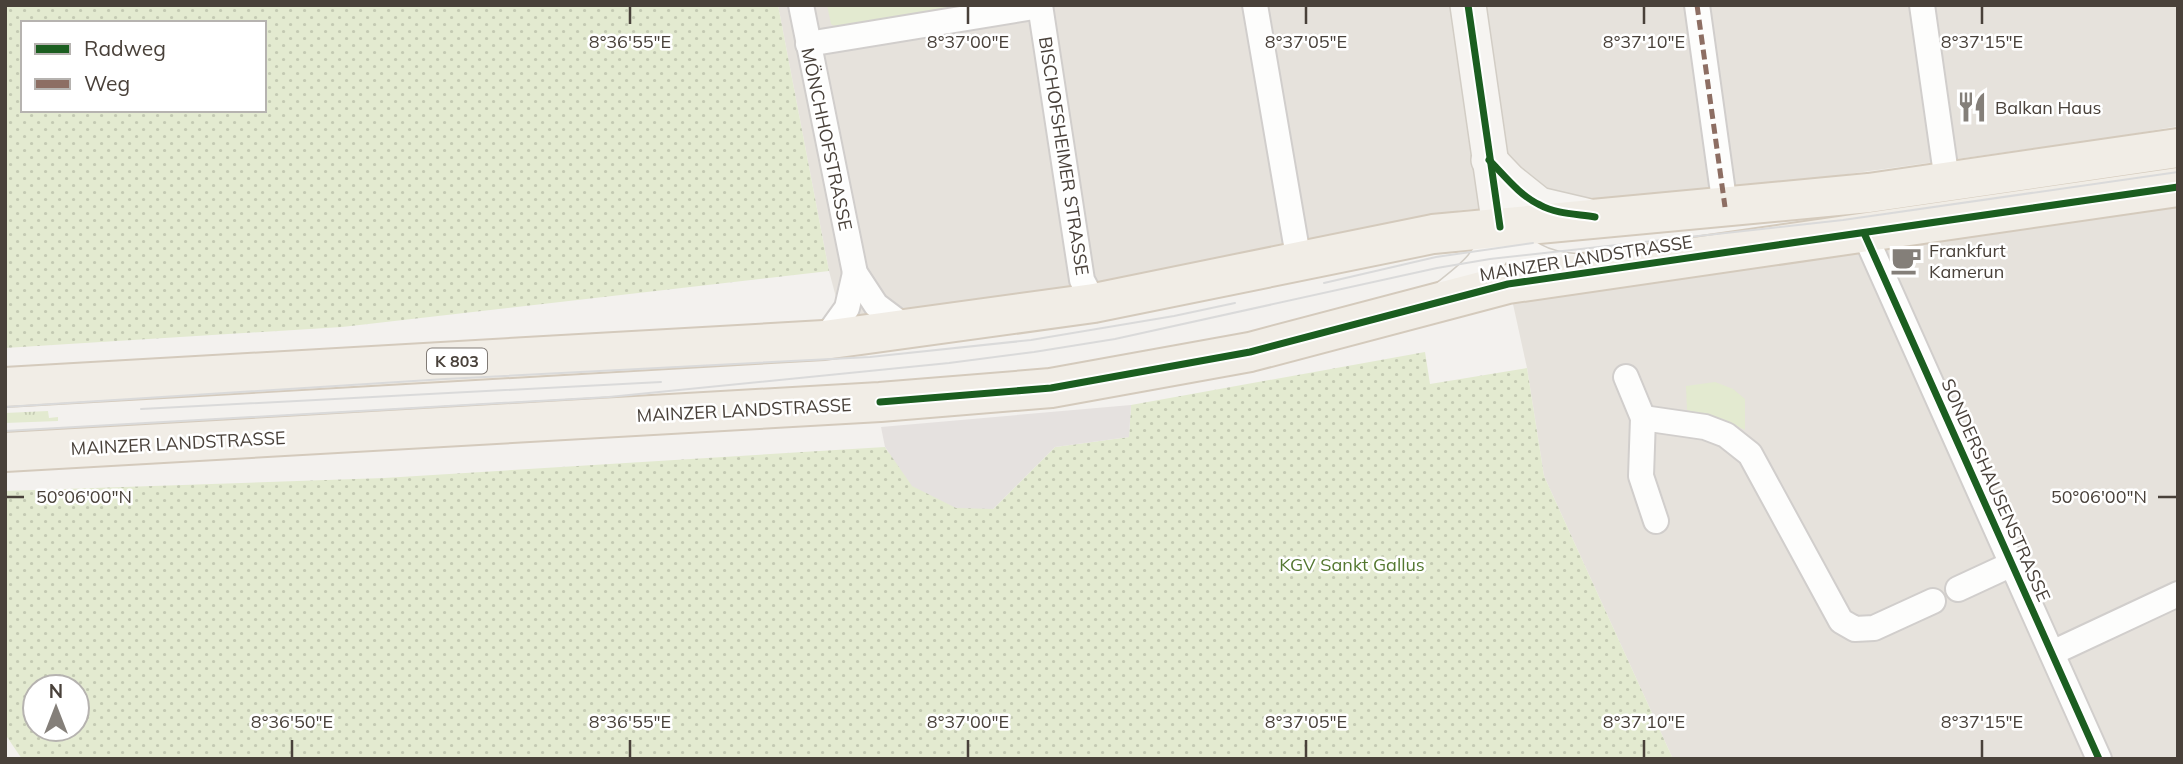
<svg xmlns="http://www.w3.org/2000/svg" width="2183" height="764" font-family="Mulish,sans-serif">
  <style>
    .residential { fill: #e6e2dc }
    .grass { fill: url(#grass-tufts) }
    .park { fill: #e3ead0 }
    .garden { fill: url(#garden-dots); fill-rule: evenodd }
    .parking { fill: #e5e1df }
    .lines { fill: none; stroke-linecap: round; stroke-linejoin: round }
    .street-casing { stroke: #d1cecc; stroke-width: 28 }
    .secondary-casing { stroke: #d2cdc5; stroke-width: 38 }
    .primary-casing { stroke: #d4cabc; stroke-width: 42 }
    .street { stroke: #fdfdfc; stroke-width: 24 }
    .secondary { stroke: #f6f4f1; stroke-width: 35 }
    .primary { stroke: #f1ede6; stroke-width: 38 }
    .tram { stroke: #dadada; stroke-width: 2 }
    .quiet { stroke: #8d6e63; stroke-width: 5; stroke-dasharray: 10 5; stroke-linecap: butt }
    .cycleway-casing { stroke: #fff; stroke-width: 11 }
    .cycleway { stroke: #1b5e20; stroke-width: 7 }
    .ticks { fill: none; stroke: #49413a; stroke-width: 2.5 }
    .labels { text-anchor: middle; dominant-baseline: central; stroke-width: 5; stroke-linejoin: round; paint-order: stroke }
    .shield { fill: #fff; stroke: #807a75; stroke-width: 2 }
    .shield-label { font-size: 16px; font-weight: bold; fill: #49413a }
    .poi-label { font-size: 18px; fill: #49413a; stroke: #fff; text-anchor: start }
    .street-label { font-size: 18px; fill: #49413a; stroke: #fff }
    .park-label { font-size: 18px; fill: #537730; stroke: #fff }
    .ticks-label { font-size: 18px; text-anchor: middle; fill: #49413a; stroke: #fff; stroke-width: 5; stroke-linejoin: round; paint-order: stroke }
  </style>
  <defs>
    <pattern id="grass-tufts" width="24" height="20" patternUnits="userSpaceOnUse" patternTransform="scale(1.75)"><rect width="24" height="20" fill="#e3ead0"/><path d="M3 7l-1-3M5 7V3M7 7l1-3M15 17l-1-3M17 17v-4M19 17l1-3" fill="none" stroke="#c4cab3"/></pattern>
    <pattern id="garden-dots" width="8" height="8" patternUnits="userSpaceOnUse" patternTransform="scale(1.75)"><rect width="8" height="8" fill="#e3ead0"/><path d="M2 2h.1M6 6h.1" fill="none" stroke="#c4cab3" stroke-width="1.8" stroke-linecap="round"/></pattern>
  </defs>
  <rect width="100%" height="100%" fill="#f3f1ee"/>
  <g class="residential">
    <path d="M778,5H2178V126L2116,137L1703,194L1462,210L846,335L829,271Z"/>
    <path d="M2178,199V759H1673L1544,476L1527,368L1511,295Z"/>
  </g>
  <path class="grass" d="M48,411L49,418L58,417V421L5,423V413Z"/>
  <g class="park">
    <path d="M827,5H1010L841,30L831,24Z"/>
    <path d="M1715,382L1733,389L1745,399V430L1723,419L1687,410L1686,386Z"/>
  </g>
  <g class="garden">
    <path d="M5,5H778L829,271L342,327L5,348ZM23,23H264V110H23Z"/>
    <path d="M1425,352L1430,384L1527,368L1544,476L1673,759H22L5,734V491L384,478L885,447L888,452L993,509L1055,447L1129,437L1131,405ZM35,687H77V729H35Z"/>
  </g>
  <path class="parking" d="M1131,405L1129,437L1055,447L993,509L956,508L912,486L885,447L881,427Z"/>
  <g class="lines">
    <g class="street-casing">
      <g id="street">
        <path d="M801,5L855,273L876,305L908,329"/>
        <path d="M1040,5L1082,280L1094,303"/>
        <path d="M1255,5L1299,262"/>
        <path d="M1697,5L1725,207"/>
        <path d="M1922,5L1947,181"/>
        <path d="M808,44L1040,6"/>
        <path d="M1864,233L2099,759"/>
        <path d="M824,340L847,308L855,273"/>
        <path d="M1626,377L1643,418L1641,476L1656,521"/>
        <path d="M1643,418L1705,427L1726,435L1750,454L1841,621L1855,629L1874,628L1933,601"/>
        <path d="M1958,589L2012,564"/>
        <path d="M2052,653L2178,594"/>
      </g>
    </g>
    <g class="secondary-casing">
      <g id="secondary">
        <path d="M1489,160L1509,181L1539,205L1586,216"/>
        <path d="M1500,227C1521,259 1539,269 1577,272"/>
        <path d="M1443,301C1473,277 1491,267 1500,227L1468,5"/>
      </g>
    </g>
    <g class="primary-casing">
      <g id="primary">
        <path d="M5,387L824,340L1094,303L1433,234L1869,193L2178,148"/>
        <path d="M5,452L880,402L1051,388L1250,352L1508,284L2178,187"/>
      </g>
    </g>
    <use href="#street" class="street"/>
    <use href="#secondary" class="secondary"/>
    <use href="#primary" class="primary"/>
    <g class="tram">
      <path d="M1324,283L1436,257L1533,243"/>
      <path d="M5,407L445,379L870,357L1031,340L1174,316L1235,303"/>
      <path d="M141,409L661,382"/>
      <path d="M5,431L609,397L949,363L1034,352L1115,339L1437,268L1490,259L1843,220L2178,172"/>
    </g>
    <path class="quiet" d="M1697,5L1725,207"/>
    <g class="cycleway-casing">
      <g id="cycleway">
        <path d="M1468,5L1500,227"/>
        <path d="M1489,160C1504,175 1520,196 1540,205C1556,214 1578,214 1595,217"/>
        <path d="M1864,233L2099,759"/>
        <path d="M880,402L1051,388L1250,352L1508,284L2178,187"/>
      </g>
    </g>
    <use href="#cycleway" class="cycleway"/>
  </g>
  <path class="ticks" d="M630,7V24M968,7V24M1306,7V24M1644,7V24M1982,7V24M7,497H24M2158,497H2176M292,740V757M630,740V757M968,740V757M1306,740V757M1644,740V757M1982,740V757"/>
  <defs>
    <g id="restaurant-bare" transform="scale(2.415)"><path d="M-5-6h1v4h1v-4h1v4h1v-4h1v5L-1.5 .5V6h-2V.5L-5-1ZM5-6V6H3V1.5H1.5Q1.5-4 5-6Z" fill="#847f79" stroke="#fff" stroke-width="2.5" paint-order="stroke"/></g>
    <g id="cafe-bare" transform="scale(2.415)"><path d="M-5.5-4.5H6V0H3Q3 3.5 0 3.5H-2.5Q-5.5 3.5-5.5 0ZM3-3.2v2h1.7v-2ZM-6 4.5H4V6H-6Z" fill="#847f79" stroke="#fff" stroke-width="2.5" paint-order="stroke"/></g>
  </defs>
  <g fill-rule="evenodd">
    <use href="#restaurant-bare" x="1972" y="107"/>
    <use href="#cafe-bare" x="1906" y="260"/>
  </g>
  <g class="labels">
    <rect class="shield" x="427" y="348.5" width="60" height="25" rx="5"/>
    <g class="shield-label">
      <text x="457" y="361">K 803</text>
    </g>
    <g class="poi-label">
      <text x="1995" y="107">Balkan Haus</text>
      <text x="1929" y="250">Frankfurt<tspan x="1929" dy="21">Kamerun</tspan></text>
    </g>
    <g class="street-label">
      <text transform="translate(827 139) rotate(78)">MÖNCHHOFSTRASSE</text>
      <text transform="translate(1064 156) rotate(81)">BISCHOFSHEIMER STRASSE</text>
      <text transform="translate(1586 258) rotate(-9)">MAINZER LANDSTRASSE</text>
      <text transform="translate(744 410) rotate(-3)">MAINZER LANDSTRASSE</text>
      <text transform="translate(178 443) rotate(-3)">MAINZER LANDSTRASSE</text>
      <text transform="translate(1996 490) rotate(66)">SONDERSHAUSENSTRASSE</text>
    </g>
    <g class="park-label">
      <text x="1352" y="564">KGV Sankt Gallus</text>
    </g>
  </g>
  <g class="ticks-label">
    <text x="630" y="48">8°36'55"E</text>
    <text x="968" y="48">8°37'00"E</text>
    <text x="1306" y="48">8°37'05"E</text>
    <text x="1644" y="48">8°37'10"E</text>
    <text x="1982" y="48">8°37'15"E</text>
    <text x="84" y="503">50°06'00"N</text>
    <text x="2099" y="503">50°06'00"N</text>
    <text x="292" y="728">8°36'50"E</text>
    <text x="630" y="728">8°36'55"E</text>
    <text x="968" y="728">8°37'00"E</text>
    <text x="1306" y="728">8°37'05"E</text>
    <text x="1644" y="728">8°37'10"E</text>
    <text x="1982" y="728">8°37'15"E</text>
  </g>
  <rect width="2183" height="764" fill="none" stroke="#49413a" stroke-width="14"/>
  <rect x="21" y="21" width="245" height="91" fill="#ffffff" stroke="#b6b3b0" stroke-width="2"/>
  <rect x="35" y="44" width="35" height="10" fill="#1b5e20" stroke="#b6b3b0" stroke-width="2"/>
  <text x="84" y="56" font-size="21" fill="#49413a">Radweg</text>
  <rect x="35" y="79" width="35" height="10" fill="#8d6e63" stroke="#b6b3b0" stroke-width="2"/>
  <text x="84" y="91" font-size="21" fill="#49413a">Weg</text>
  <g transform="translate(56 708)"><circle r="33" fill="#ffffff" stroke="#b6b3b0" stroke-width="2"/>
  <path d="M0-5L12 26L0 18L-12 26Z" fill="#847f79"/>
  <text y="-10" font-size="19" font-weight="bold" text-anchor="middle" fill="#49413a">N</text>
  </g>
</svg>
